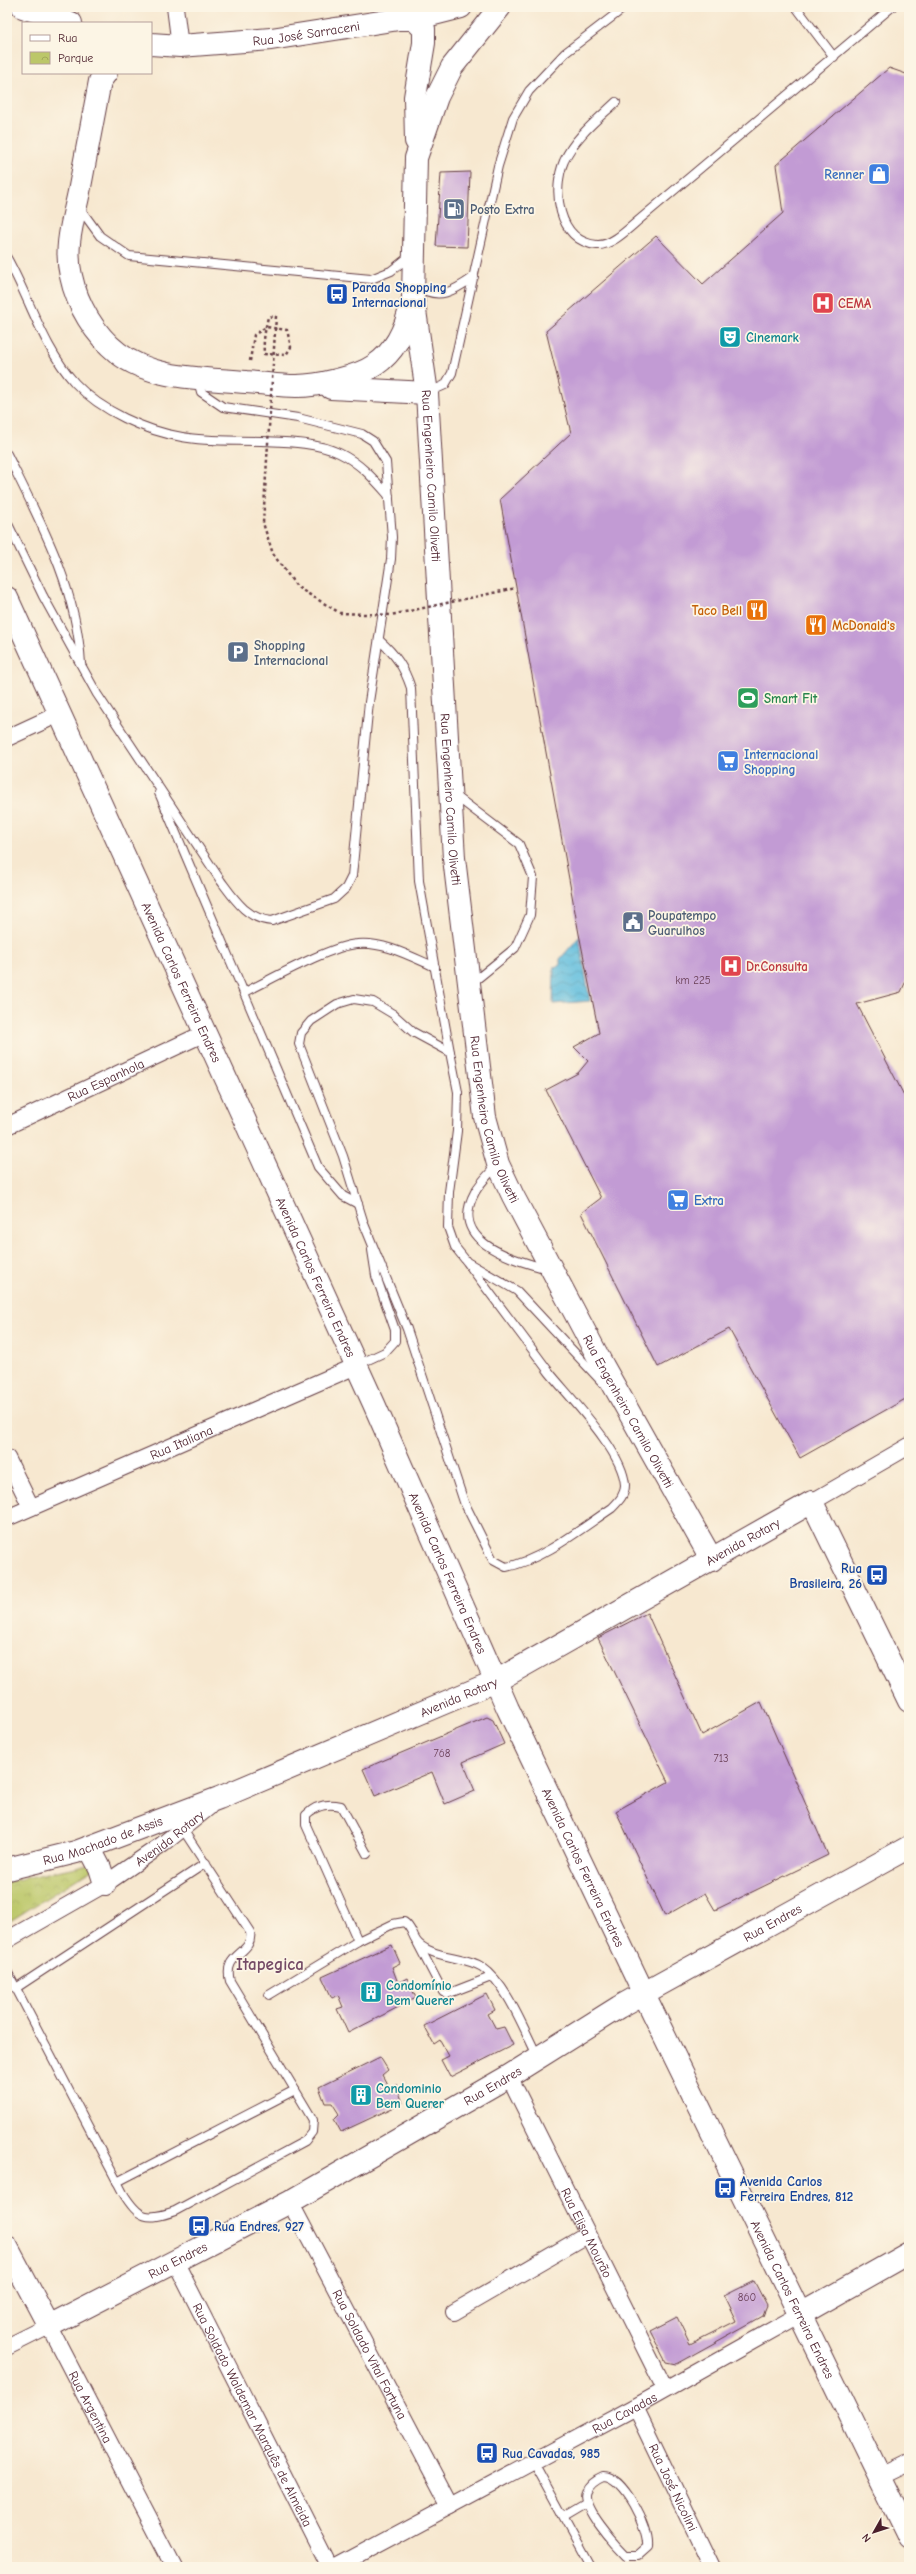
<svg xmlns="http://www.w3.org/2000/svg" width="916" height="2574" font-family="'Comic Neue',sans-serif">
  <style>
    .park { fill: url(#park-crowns); stroke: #83734a }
    .water { fill: url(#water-waves); stroke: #556e84 }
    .building { fill: #c29bd4 }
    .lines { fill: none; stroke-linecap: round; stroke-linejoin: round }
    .lane-casing { stroke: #643d44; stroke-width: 10 }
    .street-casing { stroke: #643d44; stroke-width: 18 }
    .secondary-casing { stroke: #643d44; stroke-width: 24 }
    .path { stroke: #643d44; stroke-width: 2.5; stroke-dasharray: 3 3; stroke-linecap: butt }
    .lane { stroke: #fff; stroke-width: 8 }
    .street { stroke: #fff; stroke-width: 16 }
    .secondary { stroke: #fff; stroke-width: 22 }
    .path-bridge { stroke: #643d44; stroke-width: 2.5; stroke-dasharray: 3 3; stroke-linecap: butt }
    .labels { text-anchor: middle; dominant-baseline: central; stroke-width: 3.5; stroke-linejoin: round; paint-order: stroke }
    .number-label { font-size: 11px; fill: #683e55 }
    .street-label { font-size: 13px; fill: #4a1f2b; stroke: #fcf5e5 }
    .shop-label { font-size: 13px; font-weight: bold; fill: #366cbe; stroke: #fcf5e5; text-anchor: start }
    .service-label { font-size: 13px; font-weight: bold; fill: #4e5e75; stroke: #fcf5e5; text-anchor: start }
    .transit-label { font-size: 13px; font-weight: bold; fill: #164399; stroke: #fcf5e5; text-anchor: start }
    .health-label { font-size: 13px; font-weight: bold; fill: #be3a42; stroke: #fcf5e5; text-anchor: start }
    .culture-label { font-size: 13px; font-weight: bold; fill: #0d838f; stroke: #fcf5e5; text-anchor: start }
    .food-label { font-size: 13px; font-weight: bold; fill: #c56008; stroke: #fcf5e5; text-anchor: end }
    .leisure-label { font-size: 13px; font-weight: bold; fill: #27864d; stroke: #fcf5e5; text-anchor: start }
    .district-label { font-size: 17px; font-weight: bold; fill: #744a66; stroke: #fcf5e5 }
  </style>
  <defs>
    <pattern id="park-crowns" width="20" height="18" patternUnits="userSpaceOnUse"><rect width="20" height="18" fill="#bcc769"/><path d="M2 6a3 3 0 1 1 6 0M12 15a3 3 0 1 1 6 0" fill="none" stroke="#a3aa5b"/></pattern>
    <pattern id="water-waves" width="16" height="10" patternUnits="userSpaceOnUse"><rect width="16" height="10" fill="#60bede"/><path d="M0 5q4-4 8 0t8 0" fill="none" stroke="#519ab4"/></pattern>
  </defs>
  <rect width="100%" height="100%" fill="#fcf5e5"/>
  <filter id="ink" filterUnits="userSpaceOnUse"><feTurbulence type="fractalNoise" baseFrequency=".025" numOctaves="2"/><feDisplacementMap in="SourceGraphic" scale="8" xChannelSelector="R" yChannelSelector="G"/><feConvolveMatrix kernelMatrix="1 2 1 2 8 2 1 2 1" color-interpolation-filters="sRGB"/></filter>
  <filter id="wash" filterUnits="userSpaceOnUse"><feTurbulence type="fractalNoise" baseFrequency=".012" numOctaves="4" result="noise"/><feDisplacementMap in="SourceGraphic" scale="16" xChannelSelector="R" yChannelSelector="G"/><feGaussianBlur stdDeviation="0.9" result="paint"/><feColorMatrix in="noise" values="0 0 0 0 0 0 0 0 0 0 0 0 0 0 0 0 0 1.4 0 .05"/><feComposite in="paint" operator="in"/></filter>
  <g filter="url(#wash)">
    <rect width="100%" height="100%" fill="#f7e8d0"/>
    <path class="park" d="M107,1860L7,1923V1882Z"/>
    <path class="water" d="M579,937L590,1001L553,1004L554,967L560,965V959Z"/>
    <g id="blocks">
      <g class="building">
        <path d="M889,68L909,75V974L901,992L857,1004L909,1105V1397L800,1458L729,1329L658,1367L581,1213L601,1198L546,1090L578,1073L588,1061L574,1047L599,1033L579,934L500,499L571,433L546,331L656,236L703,284L783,213L776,165Z"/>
        <path d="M470,172L467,247L436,246L441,173Z"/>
        <path d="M647,1613L702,1735L761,1702L828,1855L715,1910L705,1893L665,1916L616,1811L668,1782L598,1638Z"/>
        <path d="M487,1717L493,1720L504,1744L463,1762L475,1791L445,1804L432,1772L375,1796L363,1769Z"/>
        <path d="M392,1945L400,1963L392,1967L398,1983L407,1978L416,1998L348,2033L337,2009L343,2007L338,1995L332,1998L322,1977Z"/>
        <path d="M487,1994L495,2010L488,2014L496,2029L504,2027L513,2045L450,2077L441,2060L449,2056L440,2040L434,2044L424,2026Z"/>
        <path d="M380,2057L388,2070L382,2075L389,2088L396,2084L403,2103L341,2132L334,2119L339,2114L332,2103H325L319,2087Z"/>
        <path d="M754,2281L767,2306L763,2316L676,2364L666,2362L650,2331L677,2317L690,2344L736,2321L724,2296Z"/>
      </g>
    </g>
  </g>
  <g filter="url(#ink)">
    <use href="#blocks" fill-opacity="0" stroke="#643d44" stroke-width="1"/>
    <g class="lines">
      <g class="lane-casing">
        <g id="lane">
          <path d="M796,7L834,57"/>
          <path d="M616,102C597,120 575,137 564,161C552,189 557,241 597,245C612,246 629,228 640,219L892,7"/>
          <path d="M79,207L100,236L129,256L371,279L391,271L410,256"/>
          <path d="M7,258C30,299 43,348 75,383C101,411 146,431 182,437C208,442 236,440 261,441C287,442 315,442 339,453C360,463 374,479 389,496"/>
          <path d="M416,286C439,301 454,291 474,277"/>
          <path d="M427,393L445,385L452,373L498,166L513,118L529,91L565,53L625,7"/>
          <path d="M7,454C40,521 77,588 81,664"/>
          <path d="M7,522L43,596L97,694L221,881C235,900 247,919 272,921L334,899L346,888L352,876L369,702L391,559L392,537L386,462L373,441L362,434L298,418L223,407L201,392L198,380"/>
          <path d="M379,640C396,655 404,667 411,688L419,881L450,1052"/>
          <path d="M159,793L318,1167L343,1196L358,1204"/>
          <path d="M453,794L519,844L533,877L530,915L515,948L472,983"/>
          <path d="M245,992C272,979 330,946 357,944C383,941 412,957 435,967"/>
          <path d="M496,1166C489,1174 480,1183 475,1192C447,1243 513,1259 547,1269"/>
          <path d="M467,1262C494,1299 522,1335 549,1372C570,1398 623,1451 625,1485C625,1495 619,1501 612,1508C582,1528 541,1561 506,1567L493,1560L464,1502L407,1329L364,1224L343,1156L299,1044L301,1033L311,1021L337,1004L354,999L373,1002L393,1014L413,1032L450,1052L458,1092L457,1131L449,1192L448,1227L455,1247L467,1262L517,1291L602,1382"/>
          <path d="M357,1365L385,1352L395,1341V1330L376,1276L372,1250"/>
          <path d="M367,1854L341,1806C327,1803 316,1805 306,1815V1825L358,1941L393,1924L404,1922C413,1928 412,1938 419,1944C436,1959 466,1956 482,1967C507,1984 524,2030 538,2057"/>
          <path d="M418,1944L443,1992L447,1994L491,1977"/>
          <path d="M7,1971L123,2193C139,2219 147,2221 175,2211L305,2141L312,2132L313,2120L230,1981C222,1952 254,1955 250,1932L182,1828"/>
          <path d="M16,1988L206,1863"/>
          <path d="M269,1995L358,1941"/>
          <path d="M117,2182L295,2090"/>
          <path d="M533,2461L591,2567"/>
          <path d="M603,2477C623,2476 649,2528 647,2547L638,2555H626C616,2545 580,2505 587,2491C590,2484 596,2480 603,2477Z"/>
          <path d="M564,2516L586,2503"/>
        </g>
      </g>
      <g class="street-casing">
        <g id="street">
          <path d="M175,7L180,46"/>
          <path d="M7,738L61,713"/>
          <path id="s1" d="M7,1126L205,1033"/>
          <path d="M7,1458L31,1507"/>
          <path d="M812,1502L909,1446"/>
          <path id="s2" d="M7,1518L356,1366"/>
          <path id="s3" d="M7,1940L105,1884L163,1844L209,1807"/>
          <path id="s4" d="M509,2076L665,2389"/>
          <path id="s5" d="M290,2202L450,2506"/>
          <path id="s6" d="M176,2263L330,2567"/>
          <path d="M454,2312L587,2235"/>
          <path id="s7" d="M7,2347L49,2326L174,2567"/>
          <path id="s8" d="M635,2407L712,2567"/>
          <path d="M880,2476L909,2462"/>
          <path id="s9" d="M336,2567L635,2407L801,2314"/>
        </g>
      </g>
      <g class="secondary-casing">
        <g id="secondary">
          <path d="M23,7L71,23"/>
          <path id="s10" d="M500,7L452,67L437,97L416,158L413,297L427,393L454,858L485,1117L498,1164L513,1196L603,1366L712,1560"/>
          <path d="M414,19L461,7"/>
          <path id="s11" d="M151,44L180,46L271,39L399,19H414L424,29V43L415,97L416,141"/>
          <path d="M106,73L100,81C93,118 86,155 79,192C73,221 64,247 71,276C77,305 95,335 118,353C152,380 206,378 246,382C263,383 280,386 296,386C318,386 358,377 375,365C396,351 406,328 411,304"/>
          <path d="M331,388L427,393"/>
          <path id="s12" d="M7,598L374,1404L508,1709L644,1994L909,2537"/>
          <path d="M89,1847L100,1868L105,1884"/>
          <path id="s13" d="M7,1869L76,1852L219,1798L496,1681L812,1502L909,1701"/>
          <path id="s14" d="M7,2247L49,2326L290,2202L509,2076L619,2007L909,1847"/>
          <path d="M801,2314L909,2253"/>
        </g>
      </g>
      <path class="path" d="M250,361L254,335L266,327L287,330L291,347L286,355L264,354C263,341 265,330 268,317L276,316"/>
      <use href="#lane" class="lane"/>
      <use href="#street" class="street"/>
      <use href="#secondary" class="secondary"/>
      <path class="path-bridge" d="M276,316L263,523L273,554L297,587L340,613L391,615L516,588"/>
    </g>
  </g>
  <defs>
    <g id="shop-square" transform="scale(1.15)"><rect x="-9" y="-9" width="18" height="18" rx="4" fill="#3f7fe0" stroke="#fcf5e5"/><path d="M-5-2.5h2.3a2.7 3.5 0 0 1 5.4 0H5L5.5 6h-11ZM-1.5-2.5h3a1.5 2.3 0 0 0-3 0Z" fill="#fff"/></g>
    <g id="fuel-square" transform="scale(1.15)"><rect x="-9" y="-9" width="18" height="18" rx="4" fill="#5c6f8a" stroke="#fcf5e5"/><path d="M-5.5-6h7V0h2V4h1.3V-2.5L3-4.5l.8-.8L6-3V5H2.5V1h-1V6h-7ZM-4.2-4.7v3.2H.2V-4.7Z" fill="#fff"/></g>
    <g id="bus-square" transform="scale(1.15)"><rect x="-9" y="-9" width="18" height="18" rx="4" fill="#1a4fb4" stroke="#fcf5e5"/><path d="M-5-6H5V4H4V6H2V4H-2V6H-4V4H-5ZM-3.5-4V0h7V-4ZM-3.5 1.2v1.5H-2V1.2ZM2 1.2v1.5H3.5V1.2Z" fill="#fff"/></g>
    <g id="hospital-square" transform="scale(1.15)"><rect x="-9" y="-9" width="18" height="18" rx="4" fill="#e0444e" stroke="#fcf5e5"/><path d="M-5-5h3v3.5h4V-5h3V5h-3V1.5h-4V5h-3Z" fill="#fff"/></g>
    <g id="theatre-square" transform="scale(1.15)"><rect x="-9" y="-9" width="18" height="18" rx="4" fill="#0f9aa8" stroke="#fcf5e5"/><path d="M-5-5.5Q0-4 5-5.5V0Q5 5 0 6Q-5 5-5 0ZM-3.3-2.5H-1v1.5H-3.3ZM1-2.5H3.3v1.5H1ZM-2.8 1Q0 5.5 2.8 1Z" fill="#fff"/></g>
    <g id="restaurant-square" transform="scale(1.15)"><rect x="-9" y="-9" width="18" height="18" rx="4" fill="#e8710a" stroke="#fcf5e5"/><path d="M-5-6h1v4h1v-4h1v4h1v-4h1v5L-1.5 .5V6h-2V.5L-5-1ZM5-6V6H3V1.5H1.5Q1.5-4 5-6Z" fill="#fff"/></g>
    <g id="parking-square" transform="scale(1.15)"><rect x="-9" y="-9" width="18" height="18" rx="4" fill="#5c6f8a" stroke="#fcf5e5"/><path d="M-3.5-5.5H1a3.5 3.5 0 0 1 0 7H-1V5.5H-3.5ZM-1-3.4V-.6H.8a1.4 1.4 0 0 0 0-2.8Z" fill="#fff"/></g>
    <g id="stadium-square" transform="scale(1.15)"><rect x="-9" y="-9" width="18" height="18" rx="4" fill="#2e9e5b" stroke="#fcf5e5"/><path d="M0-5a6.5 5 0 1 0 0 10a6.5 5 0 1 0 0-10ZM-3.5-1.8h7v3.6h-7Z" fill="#fff"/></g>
    <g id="supermarket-square" transform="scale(1.15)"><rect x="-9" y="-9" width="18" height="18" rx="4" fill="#3f7fe0" stroke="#fcf5e5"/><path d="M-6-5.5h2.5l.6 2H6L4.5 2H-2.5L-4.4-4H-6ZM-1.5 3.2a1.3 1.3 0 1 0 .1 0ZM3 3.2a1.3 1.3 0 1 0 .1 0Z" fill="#fff"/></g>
    <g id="civic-square" transform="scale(1.15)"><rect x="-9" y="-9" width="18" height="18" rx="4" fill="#5c6f8a" stroke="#fcf5e5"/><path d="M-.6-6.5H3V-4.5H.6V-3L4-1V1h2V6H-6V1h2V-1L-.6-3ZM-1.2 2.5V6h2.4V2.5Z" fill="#fff"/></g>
    <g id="building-square" transform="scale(1.15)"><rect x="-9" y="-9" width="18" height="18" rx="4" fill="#0f9aa8" stroke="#fcf5e5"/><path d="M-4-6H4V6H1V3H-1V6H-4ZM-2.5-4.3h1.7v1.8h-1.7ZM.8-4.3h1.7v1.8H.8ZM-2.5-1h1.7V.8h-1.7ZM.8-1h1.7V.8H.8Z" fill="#fff"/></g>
  </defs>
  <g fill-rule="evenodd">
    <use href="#shop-square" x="879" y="174"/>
    <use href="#fuel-square" x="454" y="209"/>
    <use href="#bus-square" x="337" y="294"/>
    <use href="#hospital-square" x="823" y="303"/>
    <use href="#theatre-square" x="730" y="337"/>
    <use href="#restaurant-square" x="757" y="610"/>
    <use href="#restaurant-square" x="816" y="625"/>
    <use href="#parking-square" x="238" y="652"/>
    <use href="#stadium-square" x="748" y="698"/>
    <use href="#supermarket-square" x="728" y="761"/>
    <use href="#civic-square" x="633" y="922"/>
    <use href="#hospital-square" x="731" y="966"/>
    <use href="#supermarket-square" x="678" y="1200"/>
    <use href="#bus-square" x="877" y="1575"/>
    <use href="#building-square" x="371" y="1992"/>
    <use href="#building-square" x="361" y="2095"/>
    <use href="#bus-square" x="725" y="2188"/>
    <use href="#bus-square" x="199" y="2226"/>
    <use href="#bus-square" x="487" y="2453"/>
  </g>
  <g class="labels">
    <g class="number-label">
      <text x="693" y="980">km 225</text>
      <text x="442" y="1753">768</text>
      <text x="721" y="1758">713</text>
      <text x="747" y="2297">860</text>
    </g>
    <g class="street-label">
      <text stroke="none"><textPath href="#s11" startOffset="156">Rua José Sarraceni</textPath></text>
      <text stroke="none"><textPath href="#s10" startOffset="494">Rua Engenheiro Camilo Olivetti</textPath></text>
      <text stroke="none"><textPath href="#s10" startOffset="818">Rua Engenheiro Camilo Olivetti</textPath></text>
      <text stroke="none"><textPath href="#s12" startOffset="422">Avenida Carlos Ferreira Endres</textPath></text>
      <text stroke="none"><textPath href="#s1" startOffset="109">Rua Espanhola</textPath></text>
      <text stroke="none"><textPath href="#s10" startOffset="1142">Rua Engenheiro Camilo Olivetti</textPath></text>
      <text stroke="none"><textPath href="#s12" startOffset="746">Avenida Carlos Ferreira Endres</textPath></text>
      <text stroke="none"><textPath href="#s10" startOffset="1466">Rua Engenheiro Camilo Olivetti</textPath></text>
      <text stroke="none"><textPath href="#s2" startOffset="190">Rua Italiana</textPath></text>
      <text stroke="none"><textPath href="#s13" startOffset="808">Avenida Rotary</textPath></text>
      <text stroke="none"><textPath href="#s12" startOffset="1070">Avenida Carlos Ferreira Endres</textPath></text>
      <text stroke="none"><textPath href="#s13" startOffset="484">Avenida Rotary</textPath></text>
      <text stroke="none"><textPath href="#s3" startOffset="192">Avenida Rotary</textPath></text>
      <text stroke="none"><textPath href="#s13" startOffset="100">Rua Machado de Assis</textPath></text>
      <text stroke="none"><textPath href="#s12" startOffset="1394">Avenida Carlos Ferreira Endres</textPath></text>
      <text stroke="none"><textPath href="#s14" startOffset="918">Rua Endres</textPath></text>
      <text stroke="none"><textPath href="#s14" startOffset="594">Rua Endres</textPath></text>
      <text stroke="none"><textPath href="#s4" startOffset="175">Rua Elisa Mourão</textPath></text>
      <text stroke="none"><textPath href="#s14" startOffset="234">Rua Endres</textPath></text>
      <text stroke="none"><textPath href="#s12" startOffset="1874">Avenida Carlos Ferreira Endres</textPath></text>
      <text stroke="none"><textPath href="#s5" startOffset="172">Rua Soldado Vital Fortuna</textPath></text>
      <text stroke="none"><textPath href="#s7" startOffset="138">Rua Argentina</textPath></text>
      <text stroke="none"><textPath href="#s9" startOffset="327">Rua Cavadas</textPath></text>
      <text stroke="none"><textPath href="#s6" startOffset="170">Rua Soldado Waldemar Marquês de Almeida</textPath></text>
      <text stroke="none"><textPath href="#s8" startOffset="89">Rua José Nicolini</textPath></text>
    </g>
    <g class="shop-label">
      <text x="864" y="174" text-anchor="end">Renner</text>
      <text x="744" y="754">Internacional<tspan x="744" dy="15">Shopping</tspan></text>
      <text x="694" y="1200">Extra</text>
    </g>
    <g class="service-label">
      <text x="470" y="209">Posto Extra</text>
      <text x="254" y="645">Shopping<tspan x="254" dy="15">Internacional</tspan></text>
      <text x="648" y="915">Poupatempo<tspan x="648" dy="15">Guarulhos</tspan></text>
    </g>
    <g class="transit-label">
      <text x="352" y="287">Parada Shopping<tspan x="352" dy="15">Internacional</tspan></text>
      <text x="862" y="1568" text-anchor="end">Rua<tspan x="862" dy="15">Brasileira, 26</tspan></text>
      <text x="740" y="2181">Avenida Carlos<tspan x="740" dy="15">Ferreira Endres, 812</tspan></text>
      <text x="214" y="2226">Rua Endres, 927</text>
      <text x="502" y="2453">Rua Cavadas, 985</text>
    </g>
    <g class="health-label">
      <text x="838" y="303">CEMA</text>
      <text x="746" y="966">Dr.Consulta</text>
    </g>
    <g class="culture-label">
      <text x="746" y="337">Cinemark</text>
      <text x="386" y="1985">Condomínio<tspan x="386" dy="15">Bem Querer</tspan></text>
      <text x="376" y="2088">Condominio<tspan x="376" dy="15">Bem Querer</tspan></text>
    </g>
    <g class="food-label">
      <text x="742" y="610">Taco Bell</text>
      <text x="832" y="625" text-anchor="start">McDonald's</text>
    </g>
    <g class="leisure-label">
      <text x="764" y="698">Smart Fit</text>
    </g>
    <g class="district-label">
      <text x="270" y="1964">Itapegica</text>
    </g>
  </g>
  <rect width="916" height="2574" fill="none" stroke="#fcf5e5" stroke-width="24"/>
  <rect x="22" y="22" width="130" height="52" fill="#fcf5e5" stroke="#b59f9b"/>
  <rect x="30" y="35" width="20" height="6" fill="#ffffff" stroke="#b59f9b"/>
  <text x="58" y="42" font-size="12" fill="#4a1f2b">Rua</text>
  <rect x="30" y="52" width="20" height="12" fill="url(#park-crowns)" stroke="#b59f9b"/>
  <text x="58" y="62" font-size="12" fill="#4a1f2b">Parque</text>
  <g transform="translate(874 2532) rotate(231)" stroke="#fcf5e5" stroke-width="3" paint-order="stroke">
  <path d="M0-3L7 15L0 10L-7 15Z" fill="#4a1f2b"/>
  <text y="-6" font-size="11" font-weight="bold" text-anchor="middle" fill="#4a1f2b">N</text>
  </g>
</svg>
